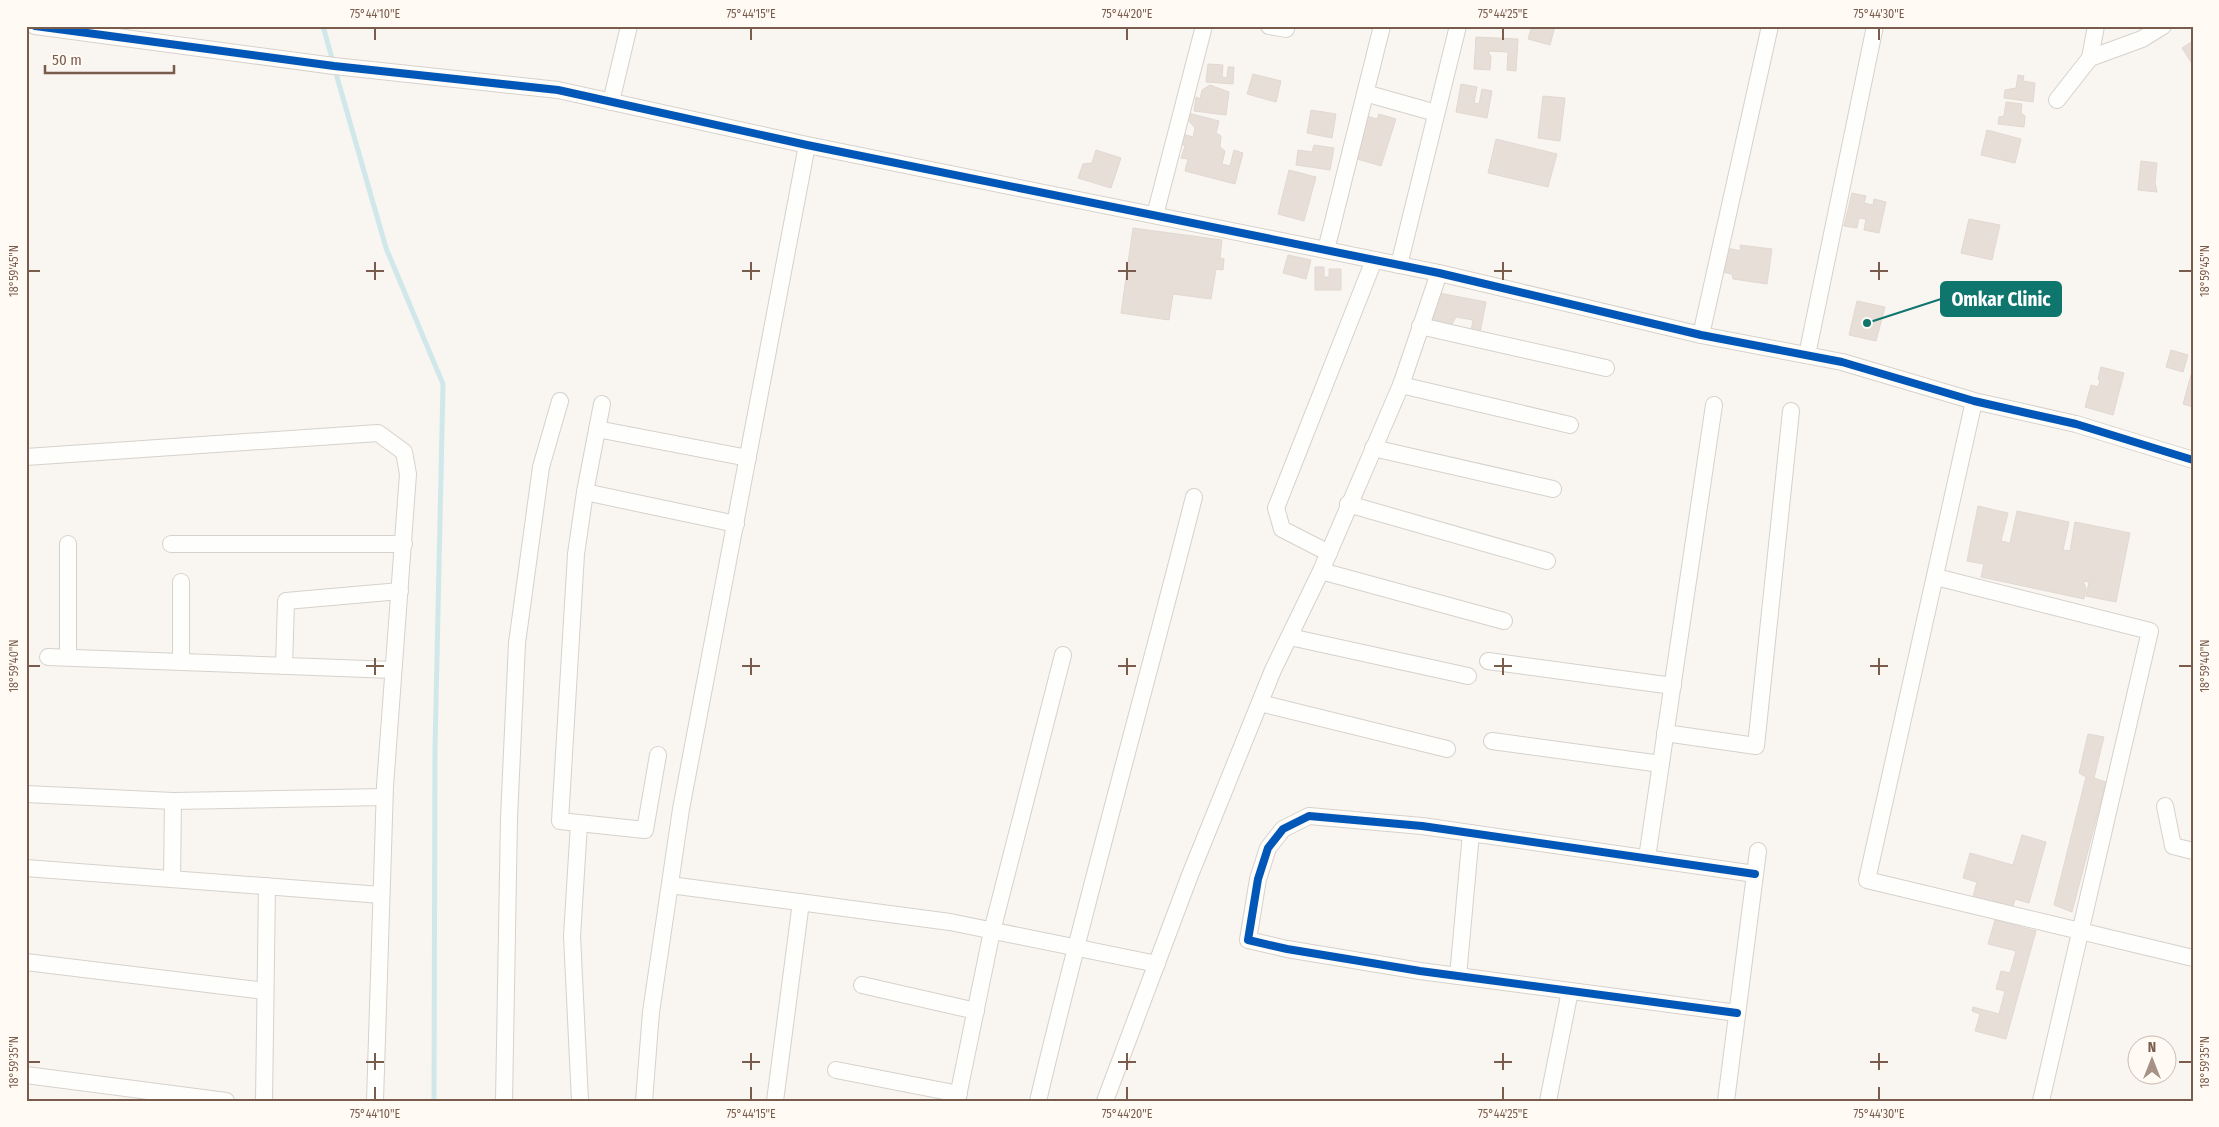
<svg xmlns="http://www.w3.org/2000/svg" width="2219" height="1127" font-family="'Fira Sans Condensed',sans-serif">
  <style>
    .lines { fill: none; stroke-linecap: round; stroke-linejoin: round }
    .stream { stroke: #d0e8ea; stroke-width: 5 }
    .building { fill: #e6ded7; stroke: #e2d8d2 }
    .street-casing { stroke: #d7d1cb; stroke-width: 18 }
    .street { stroke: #fefefd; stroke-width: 16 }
    .cycleway-casing { stroke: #fffaf3; stroke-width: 11 }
    .cycleway { stroke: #0057b8; stroke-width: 8 }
    .ticks { fill: none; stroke: #7a5c4d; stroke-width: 2 }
    .leader { fill: none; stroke: #0f766e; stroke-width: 2 }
    .callout-dot { fill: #0f766e; stroke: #fffaf3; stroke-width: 2 }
    .callout { fill: #0f766e; stroke: #0f766e; stroke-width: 2 }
    .callout-label { font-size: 19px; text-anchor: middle; font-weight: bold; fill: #fff }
    .neatline { fill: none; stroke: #7a5c4d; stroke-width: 2 }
    .ticks-label { font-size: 12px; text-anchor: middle; fill: #7a5c4d }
  </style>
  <rect width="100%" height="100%" fill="#f9f5f0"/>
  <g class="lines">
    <g class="stream">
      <path d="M323,26L333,62"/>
      <path d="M335,70L386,248L443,384L435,749L434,1101"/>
    </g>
  </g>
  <g class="building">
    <path d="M1532,26H1555L1550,45L1528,39Z"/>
    <path d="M1476,37L1518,39L1516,71L1507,70L1508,52L1488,51L1491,57L1490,70L1474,69Z"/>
    <path d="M2193,41V65L2182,48Z"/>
    <path d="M1208,64L1223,65L1222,77L1227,78L1228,67H1234L1233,84L1206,82Z"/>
    <path d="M1253,74L1281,81L1276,102L1247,94Z"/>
    <path d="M2018,75L2024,76L2023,81L2035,83L2033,102L2004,98L2005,90L2016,88Z"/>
    <path d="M1461,84L1477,87L1474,103L1479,104L1482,89L1492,91L1487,118L1456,112Z"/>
    <path d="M1210,85L1229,92L1226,115L1194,111L1196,97L1200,99L1202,90Z"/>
    <path d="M1543,96L1565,98L1560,141L1538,138Z"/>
    <path d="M2006,102L2022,104L2021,113L2025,116L2024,127L1998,124L1999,117L2004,116Z"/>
    <path d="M1311,110L1336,114L1332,138L1307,133Z"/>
    <path d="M1188,113L1219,121L1216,133L1221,136L1220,147L1225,151L1222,164L1230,166L1234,150L1243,153L1235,184L1185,171L1188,159L1181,158L1185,146L1180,143L1183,134L1193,137L1195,128L1187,119Z"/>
    <path d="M1379,114L1396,119L1381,166L1354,158L1367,116L1377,119Z"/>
    <path d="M1987,130L2021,139L2015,163L1981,155Z"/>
    <path d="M1496,139L1557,154L1548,187L1488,173Z"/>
    <path d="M1314,145L1334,148L1330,170L1296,165L1298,150L1312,152Z"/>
    <path d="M1096,150L1121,158L1111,188L1078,178L1083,164L1092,163Z"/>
    <path d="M2141,161L2157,163L2155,182L2157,192L2138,190Z"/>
    <path d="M1289,170L1316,177L1304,221L1278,214Z"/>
    <path d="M1852,193L1866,196L1864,203L1873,205L1874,199L1886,202L1879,233L1864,230L1866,219L1859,218L1857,228L1844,226Z"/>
    <path d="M1969,219L2000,225L1992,260L1961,253Z"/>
    <path d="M1133,228L1222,240L1220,258L1224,259L1223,270L1216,269L1211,299L1173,294L1169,320L1121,313Z"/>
    <path d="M1740,245L1772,249L1767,284L1733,279L1732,274L1722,272L1727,248L1741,251Z"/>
    <path d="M1288,255L1311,260L1306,279L1283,273Z"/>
    <path d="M1315,267H1324V277H1329V269H1341V290H1315Z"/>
    <path d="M1439,293L1486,302L1479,338L1470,336L1473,320L1456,317L1451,326L1432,322Z"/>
    <path d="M1857,301L1885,307L1876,341L1849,335Z"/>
    <path d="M2171,350L2188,355L2183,372L2166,367Z"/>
    <path d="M2101,367L2124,373L2113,415L2085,407L2091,385L2098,387L2100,381L2098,379Z"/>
    <path d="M2193,368V407L2183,404Z"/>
    <path d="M1978,506L2008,513L2001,541L2010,543L2017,511L2069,522L2063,550L2070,551L2075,522L2130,533L2116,602L2086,596L2089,582L2083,581L2086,588L2084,599L1981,577L1984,564L1967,561Z"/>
    <path d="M2088,734L2104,737L2094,778L2106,782L2072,912L2054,905L2086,777L2079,773Z"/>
    <path d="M2022,835L2046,842L2029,903L2015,899L2012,910L1972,900L1977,882L1963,878L1970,853L2013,865Z"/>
    <path d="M1995,920L2036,931L2006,1039L1975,1031L1980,1014L1972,1011L1973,1007L1999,1014L2005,991L1996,989L2001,971L2010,973L2016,951L1988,944Z"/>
  </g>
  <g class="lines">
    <g class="street-casing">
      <g id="street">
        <path d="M35,26L334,66L558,90L807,145L1439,273L1701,335L1842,362L1974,401L2076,424L2193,460"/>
        <path d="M1269,26L1286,29"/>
        <path d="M2090,58L2096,26"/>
        <path d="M1365,93L1436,113"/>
        <path d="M2057,100L2090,58L2142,39L2163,26"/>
        <path d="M611,102L629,26"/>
        <path d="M1155,215L1204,26"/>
        <path d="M1326,250L1382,26"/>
        <path d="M1399,265L1458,26"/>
        <path d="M1420,326L1606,368"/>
        <path d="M1701,335L1770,26"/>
        <path d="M1807,355L1875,26"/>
        <path d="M1401,385L1570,425"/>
        <path d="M1974,401L1867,880L2193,958"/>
        <path d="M597,429L748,458"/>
        <path d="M1373,448L1553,489"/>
        <path d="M26,457L378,433L404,452L408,474L385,786L375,1101"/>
        <path d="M585,492L602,404"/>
        <path d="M1348,504L1547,561"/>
        <path d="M68,544V657"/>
        <path d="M171,544H404"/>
        <path d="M1329,553L1282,529L1276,508L1374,260"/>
        <path d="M1321,571L1504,621"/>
        <path d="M1936,577L2150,631L2041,1101"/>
        <path d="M1290,637L1468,676"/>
        <path d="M48,657L393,670"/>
        <path d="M1488,661L1673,686"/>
        <path d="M181,662V582"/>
        <path d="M284,666L286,601L400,591"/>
        <path d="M1260,703L1447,749"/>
        <path d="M1665,733L1756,746L1791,411"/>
        <path d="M1492,741L1661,764"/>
        <path d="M658,755L645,830L560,821L576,554L585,492L736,524"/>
        <path d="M26,794L173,801L384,797"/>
        <path d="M2165,806L2173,846L2193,851"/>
        <path d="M579,824L572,936L580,1101"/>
        <path d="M1647,858L1714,405"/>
        <path d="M26,868L381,895"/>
        <path d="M172,879L173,801"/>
        <path d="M670,885L950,922L1157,964"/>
        <path d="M26,962L265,991"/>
        <path d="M1458,976L1471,833"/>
        <path d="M862,985L976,1011"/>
        <path d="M1737,1013L1420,971L1287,949L1248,940L1258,879L1268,848L1283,829L1309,816L1422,826L1755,874"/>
        <path d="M836,1070L959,1094"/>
        <path d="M26,1075L226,1101"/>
        <path d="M264,1101L267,886"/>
        <path d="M504,1101L509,818L517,643L541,467L560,401"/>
        <path d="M644,1101L651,1012L681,809L807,145"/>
        <path d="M775,1101L801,902"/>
        <path d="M957,1101L992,931L1063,655"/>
        <path d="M1038,1101C1086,898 1143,698 1194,497"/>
        <path d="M1105,1101L1190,875L1273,670L1321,571L1401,385L1439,273"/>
        <path d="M1548,1101L1570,991"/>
        <path d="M1726,1101L1758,851"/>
      </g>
    </g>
    <use href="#street" class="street"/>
    <g class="cycleway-casing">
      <g id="cycleway">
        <path d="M35,26L334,66L558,90L807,145L1439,273L1701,335L1842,362L1974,401L2076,424L2193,460"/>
        <path d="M1737,1013L1420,971L1287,949L1248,940L1258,879L1268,848L1283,829L1309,816L1422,826L1755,874"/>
      </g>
    </g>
    <use href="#cycleway" class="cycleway"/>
  </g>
  <path class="ticks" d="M375,28V40M751,28V40M1127,28V40M1503,28V40M1879,28V40M375,262V280M751,262V280M1127,262V280M1503,262V280M1879,262V280M28,271H40M366,271H384M742,271H760M1118,271H1136M1494,271H1512M1870,271H1888M2179,271H2192M375,658V675M751,658V675M1127,658V675M1503,658V675M1879,658V675M28,666H40M366,666H384M742,666H760M1118,666H1136M1494,666H1512M1870,666H1888M2179,666H2192M375,1053V1070M751,1053V1070M1127,1053V1070M1503,1053V1070M1879,1053V1070M28,1062H40M366,1062H384M742,1062H760M1118,1062H1136M1494,1062H1512M1870,1062H1888M2179,1062H2192M375,1087V1100M751,1087V1100M1127,1087V1100M1503,1087V1100M1879,1087V1100"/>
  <path class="leader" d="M1867 323L1941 299"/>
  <circle class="callout-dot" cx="1867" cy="323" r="5"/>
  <rect class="callout" x="1941" y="282" width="120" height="34" rx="5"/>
  <g class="callout-label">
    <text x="2001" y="306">Omkar Clinic</text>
  </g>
  <rect width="2219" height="1127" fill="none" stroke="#fffaf3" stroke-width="55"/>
  <g transform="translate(2152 1060)"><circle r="24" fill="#fffaf3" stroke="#cabbb1"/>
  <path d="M0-4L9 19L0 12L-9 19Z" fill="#a69286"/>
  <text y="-8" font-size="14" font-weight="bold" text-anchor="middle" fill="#7a5c4d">N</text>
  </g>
  <path d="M45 65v8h129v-8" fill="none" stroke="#7a5c4d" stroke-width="2.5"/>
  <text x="52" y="65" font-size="15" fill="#7a5c4d" stroke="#fffaf3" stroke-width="4" paint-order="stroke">50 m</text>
  <rect x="28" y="28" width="2164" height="1072" class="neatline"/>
  <g class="ticks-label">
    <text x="375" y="18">75°44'10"E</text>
    <text x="751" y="18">75°44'15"E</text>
    <text x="1127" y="18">75°44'20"E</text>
    <text x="1503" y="18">75°44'25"E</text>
    <text x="1879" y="18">75°44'30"E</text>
    <text transform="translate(14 271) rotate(-90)" y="4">18°59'45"N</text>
    <text transform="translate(2205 271) rotate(-90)" y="4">18°59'45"N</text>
    <text transform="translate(14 666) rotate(-90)" y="4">18°59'40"N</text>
    <text transform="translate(2205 666) rotate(-90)" y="4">18°59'40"N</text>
    <text transform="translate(14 1062) rotate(-90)" y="4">18°59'35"N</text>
    <text transform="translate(2205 1062) rotate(-90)" y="4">18°59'35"N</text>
    <text x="375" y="1118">75°44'10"E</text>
    <text x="751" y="1118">75°44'15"E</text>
    <text x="1127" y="1118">75°44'20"E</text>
    <text x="1503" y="1118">75°44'25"E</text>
    <text x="1879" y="1118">75°44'30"E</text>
  </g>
</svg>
